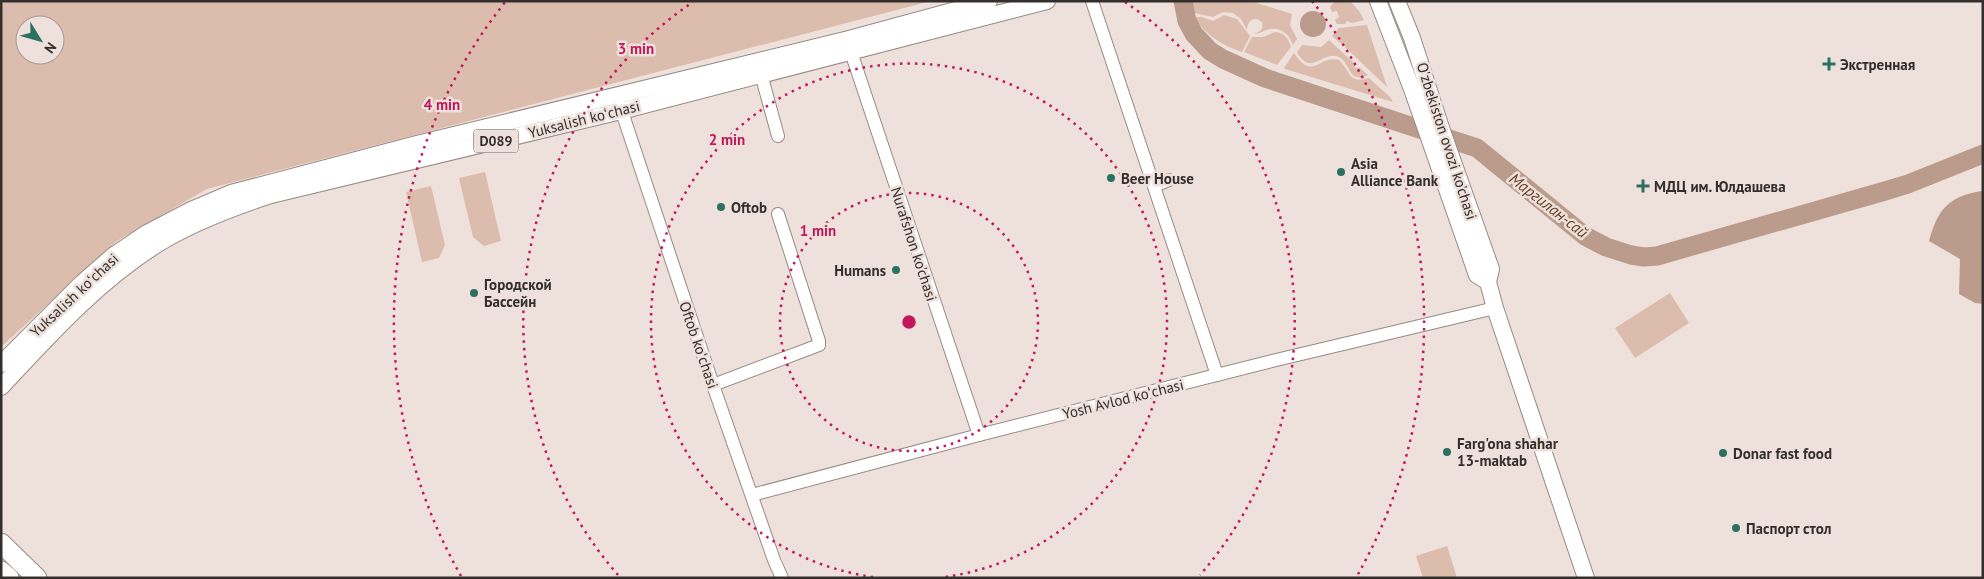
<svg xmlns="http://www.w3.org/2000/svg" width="1984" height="579" font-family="'PT Sans',sans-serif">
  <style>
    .green { fill: #dcbcac; fill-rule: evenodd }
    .water { fill: #bb9b8b }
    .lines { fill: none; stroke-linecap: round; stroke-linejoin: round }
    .river { stroke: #bb9b8b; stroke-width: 19 }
    .minor-casing { stroke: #968b85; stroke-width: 14 }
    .major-casing { stroke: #968b85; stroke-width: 18 }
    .highway-casing { stroke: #968b85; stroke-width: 21 }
    .minor { stroke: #fff; stroke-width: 12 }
    .major { stroke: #fff; stroke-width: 16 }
    .highway { stroke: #fff; stroke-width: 19 }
    .ring { fill: none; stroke: #c2185b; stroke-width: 2.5; stroke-dasharray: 2.5 5 }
    .poi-dot { fill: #2c7063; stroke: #eee1db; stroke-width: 2 }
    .labels { text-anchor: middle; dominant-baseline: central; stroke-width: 5; stroke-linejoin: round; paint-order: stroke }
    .shield { fill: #eee1db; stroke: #6c6460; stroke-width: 1 }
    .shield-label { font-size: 14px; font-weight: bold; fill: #342f2c }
    .poi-label { font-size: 15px; font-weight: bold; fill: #342f2c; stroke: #eee1db; text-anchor: start }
    .street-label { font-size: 15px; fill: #342f2c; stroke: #eee1db }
    .water-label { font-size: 16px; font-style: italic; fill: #6a3c24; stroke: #eee1db }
    .centre { fill: #c2185b; stroke: #eee1db; stroke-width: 2.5 }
    .ring-label { font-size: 15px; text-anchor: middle; font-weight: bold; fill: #c2185b; stroke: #eee1db; stroke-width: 5; stroke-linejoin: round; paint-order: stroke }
  </style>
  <rect width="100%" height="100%" fill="#eee1db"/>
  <g class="green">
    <path d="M1,1H931L207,189L117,241L1,347ZM25,25H55V55H25Z"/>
    <path d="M1191,1H1251L1292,14L1290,25L1297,39L1293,45C1290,35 1281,27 1270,29C1264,30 1260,34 1254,34C1257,32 1264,32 1262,22C1254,15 1247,21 1247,30L1241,19L1233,13L1223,12L1213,17L1194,13Z"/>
    <path d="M1335,1H1350L1359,11L1364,20L1352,23L1347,21L1345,24H1337L1335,20L1339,17L1337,11L1332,12L1330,7Z"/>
    <path d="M1224,15L1237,19L1250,36L1242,52C1223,46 1205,35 1195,17H1202L1213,21Z"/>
    <path d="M1367,25L1387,87L1345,47L1344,44L1340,43L1332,36L1339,28Z"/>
    <path d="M1275,32C1285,33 1288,38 1291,47L1277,65L1244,52L1252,37H1263Z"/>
    <path d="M1329,40L1355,64V68H1360L1368,75L1361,78L1354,76C1348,71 1347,61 1339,57C1322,50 1311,78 1297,52L1302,45L1321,47Z"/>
    <path d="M1294,53C1313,82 1319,54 1339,60C1351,71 1347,84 1369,78L1390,97L1393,102L1285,69L1284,68Z"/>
    <path d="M485,172L501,241L484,246L473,237L459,178Z"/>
    <path d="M431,186L445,245L439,258L422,262L406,192Z"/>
    <path d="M1670,293L1689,323L1635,358L1615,328Z"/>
    <path d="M1447,546L1457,578H1423L1416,556Z"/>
  </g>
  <g class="water">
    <circle cx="1313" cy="24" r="13"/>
    <path d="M1981,191L1983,192V304L1975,303L1959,294L1960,259L1929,241C1938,209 1948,197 1981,191Z"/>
  </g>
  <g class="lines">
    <path class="river" d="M1183,1L1187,21L1194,34L1210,51L1223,59L1265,78L1477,148L1585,236L1606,247L1631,255L1644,257L1657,256L1885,191L1908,184L1983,154"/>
    <g class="minor-casing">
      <g id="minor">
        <path d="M1092,1L1217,375"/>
        <path d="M851,52L979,435"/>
        <path d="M761,74L778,136"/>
        <path d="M619,103L713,385L774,560L782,578"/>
        <path d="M1154,186L1169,180"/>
        <path d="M713,385L819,345V341L778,214"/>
        <path d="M752,495L979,435L1272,361L1495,308"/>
      </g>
    </g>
    <g class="major-casing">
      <g id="major">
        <path d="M1378,1L1412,89L1477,275L1488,282"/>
        <path d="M1397,1L1412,38L1441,128L1491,269L1488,282L1495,308L1586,578"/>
        <path d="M1,364L82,283L113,256L147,233L191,210L231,193L417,144L849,39L989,1"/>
        <path d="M1,387C49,336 96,283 156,245C191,223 231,208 271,195L621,111L1047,1"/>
      </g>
    </g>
    <g class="highway-casing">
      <g id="highway">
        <path d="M1,543L37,578"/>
        <path d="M1,571L9,578"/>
      </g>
    </g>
    <use href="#minor" class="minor"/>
    <use href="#major" class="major"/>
    <use href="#highway" class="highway"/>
  </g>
  <g class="ring">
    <circle cx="909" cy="322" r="129"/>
    <path d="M873 577A258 258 0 1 1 945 577"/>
    <path d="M618 575A386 386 0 0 1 693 2M1125 2A386 386 0 0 1 1200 575"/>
    <path d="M461 576A515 515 0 0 1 506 1M1312 1A515 515 0 0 1 1357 576"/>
  </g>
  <g class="poi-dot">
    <path d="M1826.5 56.5h5v5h5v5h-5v5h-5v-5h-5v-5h5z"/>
    <circle cx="1341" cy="172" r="5"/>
    <circle cx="1111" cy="178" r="5"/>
    <path d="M1640.5 178.5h5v5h5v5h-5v5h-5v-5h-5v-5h5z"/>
    <circle cx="721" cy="207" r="5"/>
    <circle cx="896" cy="270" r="5"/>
    <circle cx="474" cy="293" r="5"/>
    <circle cx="1447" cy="452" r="5"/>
    <circle cx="1723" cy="453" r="5"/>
    <circle cx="1736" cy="528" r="5"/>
  </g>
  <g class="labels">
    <rect class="shield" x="473.5" y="129.5" width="45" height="23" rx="4"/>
    <g class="shield-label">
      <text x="496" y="141">D089</text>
    </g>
    <g class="poi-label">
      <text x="1840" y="64">Экстренная</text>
      <text x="1351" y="163">Asia<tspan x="1351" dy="17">Alliance Bank</tspan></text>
      <text x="1121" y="178">Beer House</text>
      <text x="1654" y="186">МДЦ им. Юлдашева</text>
      <text x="731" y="207">Oftob</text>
      <text x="886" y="270" text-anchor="end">Humans</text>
      <text x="484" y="284">Городской<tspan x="484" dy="17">Бассейн</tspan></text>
      <text x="1457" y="443">Farg'ona shahar<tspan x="1457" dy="17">13-maktab</tspan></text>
      <text x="1733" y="453">Donar fast food</text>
      <text x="1746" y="528">Паспорт стол</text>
    </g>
    <g class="street-label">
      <text transform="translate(584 119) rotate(-14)">Yuksalish koʻchasi</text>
      <text transform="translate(1447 141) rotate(72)">O'zbekiston ovozi ko'chasi</text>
      <text transform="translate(914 244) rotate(72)">Nurafshon ko'chasi</text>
      <text transform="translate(74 295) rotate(-43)">Yuksalish koʻchasi</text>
      <text transform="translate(699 345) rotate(71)">Oftob koʻchasi</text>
      <text transform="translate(1123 399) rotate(-14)">Yosh Avlod koʻchasi</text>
    </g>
    <g class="water-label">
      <text transform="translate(1549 205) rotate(38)">Маргилан-сай</text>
    </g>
  </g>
  <circle cx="909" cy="322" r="8" class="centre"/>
  <g class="ring-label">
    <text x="636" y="54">3 min</text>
    <text x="442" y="110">4 min</text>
    <text x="727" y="145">2 min</text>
    <text x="818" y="236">1 min</text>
  </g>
  <rect width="1984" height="579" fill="none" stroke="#342f2c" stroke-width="5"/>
  <g transform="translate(40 40) rotate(127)"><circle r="24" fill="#eee1db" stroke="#a49a95"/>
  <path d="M0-4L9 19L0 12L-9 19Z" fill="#2c7063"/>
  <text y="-8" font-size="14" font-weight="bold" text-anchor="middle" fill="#342f2c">N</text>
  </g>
</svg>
